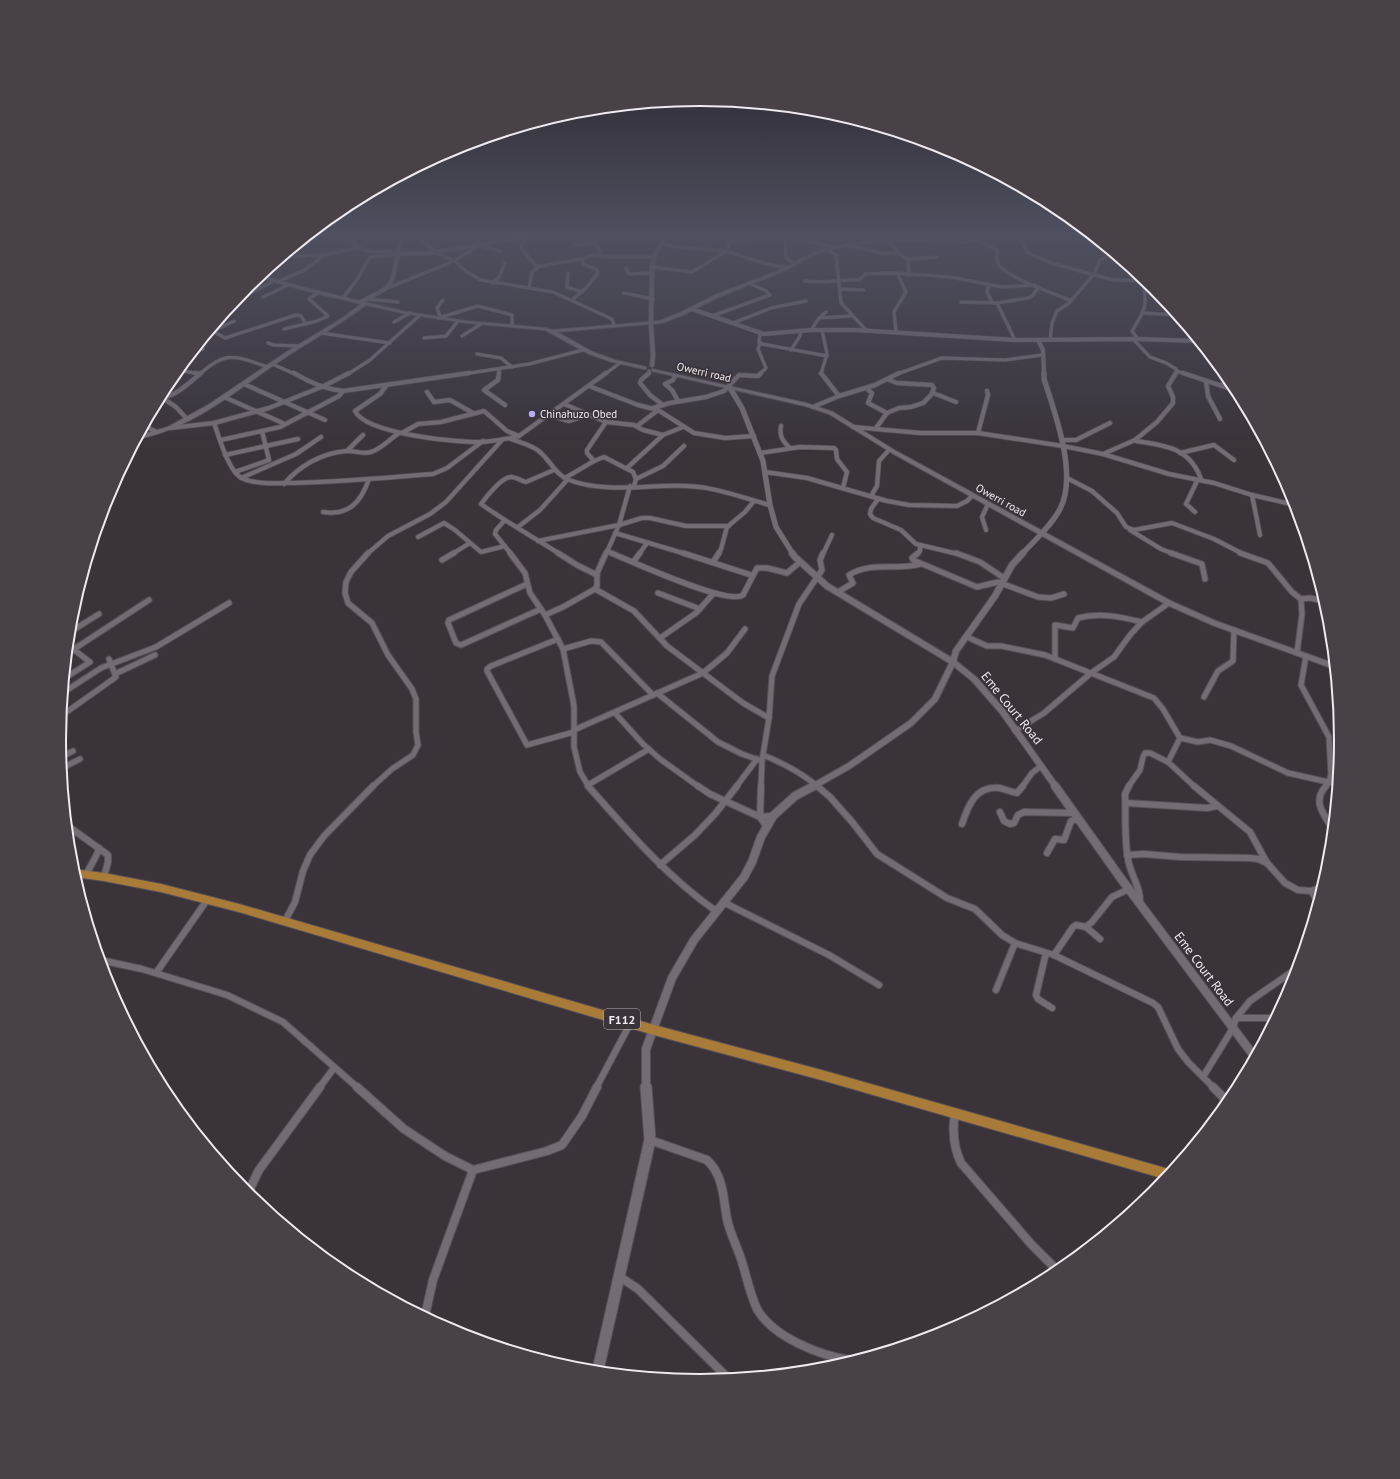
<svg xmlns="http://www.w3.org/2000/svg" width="1400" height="1479" font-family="'PT Sans',sans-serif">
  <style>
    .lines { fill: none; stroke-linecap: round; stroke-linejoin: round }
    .minor-far4-casing { stroke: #575157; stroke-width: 4 }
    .minor-far3-casing { stroke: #575157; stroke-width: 5.5 }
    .minor-far2-casing { stroke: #575157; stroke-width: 7 }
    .minor-far1-casing { stroke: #575157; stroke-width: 8 }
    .minor-casing { stroke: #575157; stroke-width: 10 }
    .tertiary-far4-casing { stroke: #575157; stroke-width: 5 }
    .tertiary-far3-casing { stroke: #575157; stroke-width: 6 }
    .tertiary-far2-casing { stroke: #575157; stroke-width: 8 }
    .tertiary-far1-casing { stroke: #575157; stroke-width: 10 }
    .tertiary-casing { stroke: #575157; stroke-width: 13 }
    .secondary-casing { stroke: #575157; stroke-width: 2 }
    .primary-casing { stroke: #575157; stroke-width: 2 }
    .minor-far4 { stroke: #746c74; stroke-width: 3 }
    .minor-far3 { stroke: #746c74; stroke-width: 4 }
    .minor-far2 { stroke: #746c74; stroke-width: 5 }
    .minor-far1 { stroke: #746c74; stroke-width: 6 }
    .minor { stroke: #746c74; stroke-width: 8 }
    .tertiary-far4 { stroke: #746c74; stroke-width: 4 }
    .tertiary-far3 { stroke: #746c74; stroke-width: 5 }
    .tertiary-far2 { stroke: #746c74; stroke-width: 6 }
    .tertiary-far1 { stroke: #746c74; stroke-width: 8 }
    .tertiary { stroke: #746c74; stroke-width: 11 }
    .secondary { fill: #746c74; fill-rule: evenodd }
    .primary { fill: #a97b38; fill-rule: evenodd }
    .poi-dot { fill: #b9abf7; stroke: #3a333a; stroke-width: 1.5 }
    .labels { text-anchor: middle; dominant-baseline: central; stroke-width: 3.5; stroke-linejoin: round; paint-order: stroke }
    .far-street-label { font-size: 11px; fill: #efeaef; stroke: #3a333a }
    .far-poi-label { font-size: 11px; fill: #efeaef; stroke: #3a333a; text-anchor: start }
    .shield { fill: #3a333a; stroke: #b9b3b9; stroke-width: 1 }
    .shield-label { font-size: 12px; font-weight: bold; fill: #efeaef }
    .street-label { font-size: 13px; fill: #efeaef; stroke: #3a333a }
    .rim { fill: none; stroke: #efeaef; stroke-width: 2 }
  </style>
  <rect width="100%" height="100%" fill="#3a333a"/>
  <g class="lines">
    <g class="minor-far4-casing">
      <g id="minor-far4">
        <path d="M355,235L353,242C363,255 380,251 394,251"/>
        <path d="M419,235L425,243L439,254L456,262L467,272L481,280L553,292L612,319L614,326"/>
        <path d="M586,235L591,238L601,251L600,255"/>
        <path d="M785,235L786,258L795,264"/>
        <path d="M969,235L981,239"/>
        <path d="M1011,235L1021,240L1028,253L1054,264L1114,280L1146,281"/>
        <path d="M308,236L313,235"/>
        <path d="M525,237L521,248L537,267"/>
        <path d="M887,240C895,247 899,255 908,260L909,275"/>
        <path d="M976,240L997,250C997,255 996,261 999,265C1009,279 1054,293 1071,301"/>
        <path d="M661,244L685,248L727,251L763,263L787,268"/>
        <path d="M1101,244L1103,245"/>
        <path d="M478,245L501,251"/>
        <path d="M574,245L595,243"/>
        <path d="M846,245L882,253H899"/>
        <path d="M827,249L836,255L841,303L867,331"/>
        <path d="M282,257L324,255"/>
        <path d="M907,259L937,257"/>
        <path d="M652,267L692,272L727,251L730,243L764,236H783L834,247"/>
        <path d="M626,268L629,274L652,273"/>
        <path d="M568,273L567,287L582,292"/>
        <path d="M805,281C824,284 840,279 859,280L865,274L892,273L951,277L1002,287L1035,285"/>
        <path d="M277,282L305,270L324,255L357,248"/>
        <path d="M493,283L499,277L505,263"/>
        <path d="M989,285L987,292L992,302"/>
        <path d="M387,288L447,264L469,252L478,245L480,235"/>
        <path d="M529,288L532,272L540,266L582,259L592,255L607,257H654"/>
        <path d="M840,289L864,290"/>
        <path d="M624,293L653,299"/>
        <path d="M263,297L288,285"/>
        <path d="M343,298L358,278L370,257L396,254"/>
        <path d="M366,299L398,302"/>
        <path d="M236,300L274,281"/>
        <path d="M572,300L587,287L598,273L596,269L583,264L582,259"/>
        <path d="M961,302L997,303L1015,340"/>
        <path d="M997,303L1028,298L1032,296L1039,287"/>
        <path d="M1143,313L1177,315"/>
        <path d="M712,316L770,295L766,291L749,283"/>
        <path d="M438,318L478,306L512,315V326"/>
        <path d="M441,318L437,308L443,300"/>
        <path d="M819,318L851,316"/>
        <path d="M234,321L213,331L225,338L296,315L301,316L306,324"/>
        <path d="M394,322L410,313"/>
        <path d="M733,323L771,308L806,301"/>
        <path d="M284,329L317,321L328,316L309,299L319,292"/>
        <path d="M811,330L819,318L826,312"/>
        <path d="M896,332L894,312L906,292L899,277V273"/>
        <path d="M321,333L390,343"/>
        <path d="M760,334L759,342L762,344L827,356"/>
        <path d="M462,336L481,324"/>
        <path d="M424,338L446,336L458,321"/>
        <path d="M1133,339L1150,357L1166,363L1176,369L1177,372L1176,374"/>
        <path d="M1138,339L1132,331C1145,310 1148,306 1143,281L1146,280"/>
        <path d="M1050,340L1052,323L1057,311L1069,303L1094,274L1100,260L1113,253"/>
        <path d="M268,343L273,345L299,346"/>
        <path d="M791,350L800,336L801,331"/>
        <path d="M193,352L203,349"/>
        <path d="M477,354L501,358L512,367"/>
        <path d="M272,364L295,374"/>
        <path d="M178,370L200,374"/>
        <path d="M1176,371L1186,374"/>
        <path d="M200,374C227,349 237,357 268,367"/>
        <path d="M348,374L370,360L420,315"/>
        <path d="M463,374L529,364L583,350"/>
        <path d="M499,374V369"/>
        <path d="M605,374L620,363"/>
        <path d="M649,374V371"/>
        <path d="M760,374L766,368L758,349L760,343"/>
        <path d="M821,374L827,354L822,330"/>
        <path d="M897,374L942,358L1005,360L1042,355"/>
      </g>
    </g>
    <g class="minor-far3-casing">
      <g id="minor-far3">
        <path d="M195,373L200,374"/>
        <path d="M294,373C310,383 324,389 343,391L469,373"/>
        <path d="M499,373L498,380L484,390L505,405"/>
        <path d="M649,373L641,380L640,383L650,395L663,405"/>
        <path d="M821,373L839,396"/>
        <path d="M1183,373L1237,391"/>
        <path d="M675,376L673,380L665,384L672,390L678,401"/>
        <path d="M887,379L897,383L932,385L934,388L931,395L923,403L911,407L899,408L887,413"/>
        <path d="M1206,381L1208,396L1220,419"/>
        <path d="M244,384L325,420"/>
        <path d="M1221,385L1232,383"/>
        <path d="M386,386L380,394L355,411C366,434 458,443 483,442C495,441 507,439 519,436L606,373"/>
        <path d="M589,386L638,405L658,410L694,433L725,438L754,436"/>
        <path d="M866,388L872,393L868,403L887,413L876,428"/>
        <path d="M427,392L434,402L450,400L473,413"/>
        <path d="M933,393L956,402"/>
        <path d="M224,397L285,424"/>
        <path d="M159,399C177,395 187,385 201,373"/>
        <path d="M164,399L176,407L187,419"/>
        <path d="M564,404L606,422L634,425L643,430L663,435"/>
        <path d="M813,407L839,396L875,385L899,373"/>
        <path d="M653,408L670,403L706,397L724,391L739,375L758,376L761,373"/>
        <path d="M549,415L569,421L588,415"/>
        <path d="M214,423C219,437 228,469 240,477C252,485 279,483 294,483C340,482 386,478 433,474L447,468L483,441"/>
        <path d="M144,426L157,432"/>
        <path d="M637,426L658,410"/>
        <path d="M781,426C779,436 783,442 790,448"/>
        <path d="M853,427L920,433H978L1063,446L1103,454L1169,474L1214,483L1252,495L1295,505"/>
        <path d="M170,428L214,423L269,408L324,386L349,373"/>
        <path d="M402,433L418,424L441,422L484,411L507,431L519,436"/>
        <path d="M978,433L988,395L987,391"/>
        <path d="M511,439C521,443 533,445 541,453C551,462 556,475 569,480C607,494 648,484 687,486C716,487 743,498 770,505"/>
        <path d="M221,440L280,427L339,396L343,391"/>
        <path d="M1062,440H1076L1110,423"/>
        <path d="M1136,441C1165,445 1190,448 1201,479L1197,481L1186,504L1195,512"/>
        <path d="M347,451L363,435"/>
        <path d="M760,453L800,447L834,448L836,450L837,459L847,472L843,488"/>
        <path d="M1180,453L1214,445L1234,460"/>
        <path d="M1103,454L1135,440L1157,422L1173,403V397L1168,386L1176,373"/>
        <path d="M225,455L298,439"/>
        <path d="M594,461L587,453V450L606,422"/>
        <path d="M628,467L663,435L683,427"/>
        <path d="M554,470L526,482C521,481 516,477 511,477C502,477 486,497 481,504C506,522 533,537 560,554"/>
        <path d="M235,472L269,460L262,431"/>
        <path d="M765,472L807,478L887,501L909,505L957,506L967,501L972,496"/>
        <path d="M241,478L296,454L321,437"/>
        <path d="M565,478L594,461L604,457L633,472L636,479L634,486"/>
        <path d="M1067,478L1092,491L1117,513L1126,527L1134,530L1172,523L1214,539L1243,554"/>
        <path d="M636,479L663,466L684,446"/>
        <path d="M284,484C299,466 322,453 346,451C354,450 362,455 371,452C381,449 390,439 399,433"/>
        <path d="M1252,495L1260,535"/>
        <path d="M871,496L877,486L879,461L889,450"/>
        <path d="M878,499L871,509L870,514L873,518L901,530L916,544L958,554"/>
        <path d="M323,512C349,516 361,502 369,479"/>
        <path d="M504,521L496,530L495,534L511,554"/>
        <path d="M518,527L540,510L568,479"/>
        <path d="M986,530L982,517L988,504"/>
        <path d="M1130,530L1161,549L1174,554"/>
        <path d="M615,533L686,554"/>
        <path d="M418,537L444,523L455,530L481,552L505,546"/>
        <path d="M538,541L619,525L642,518H650L686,526H729"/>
        <path d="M607,551L614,554"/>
        <path d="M367,554L388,536L430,514L446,502L502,440"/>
        <path d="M452,554L470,543"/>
        <path d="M606,554L619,525L630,486"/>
        <path d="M639,554L647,543"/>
        <path d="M718,554L721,549L727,527L745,512L754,501"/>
        <path d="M823,554L832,535"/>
        <path d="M917,554L920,551V546"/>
      </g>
    </g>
    <g class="minor-far2-casing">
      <g id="minor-far2">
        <path d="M368,553L351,572L346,582L345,593L348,603L372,623L388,655L412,689L416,699V732L418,745L413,755L392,769L372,787"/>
        <path d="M510,553L525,573L530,593L545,615L563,649L574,706V747L580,772L589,787"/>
        <path d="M558,553L577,565L597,575"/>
        <path d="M611,553C631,561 728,606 743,595L757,568H767L787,573L800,562"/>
        <path d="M683,553L751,575"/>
        <path d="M918,553L912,558L913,560L977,587L998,582L1038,597L1051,598L1064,594"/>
        <path d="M956,553L980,562L1004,578"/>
        <path d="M1171,553L1202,564L1205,579"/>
        <path d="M1240,553L1268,563L1292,592L1301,599L1310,598L1324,601"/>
        <path d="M442,560L454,553"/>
        <path d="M634,561L640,553"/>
        <path d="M713,562L719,553"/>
        <path d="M527,584L449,620L448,623L456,643L461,645L541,609"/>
        <path d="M595,589L634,611L667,646L743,703L769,718"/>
        <path d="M838,592L853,583L849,575C871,561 897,571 921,564"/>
        <path d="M658,593L700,609"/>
        <path d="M545,615L563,607L595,589L597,586V573L606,553"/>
        <path d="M70,632L99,614"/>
        <path d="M967,637L987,646H1001L1045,655L1154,698L1163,709L1180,738L1168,762L1195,787"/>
        <path d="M660,638L696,613L713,594"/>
        <path d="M558,639L491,666L487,669V671L527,745L574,732"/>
        <path d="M563,649L591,641L601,642L653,695"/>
        <path d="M68,653L149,600"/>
        <path d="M1297,653L1302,614L1301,599"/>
        <path d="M1306,656L1301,685L1329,737L1331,774L1329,782L1325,787"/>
        <path d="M1055,659V625L1073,628L1078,618C1100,612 1121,617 1142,622"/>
        <path d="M115,674L155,655"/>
        <path d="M65,678L90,662L73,649"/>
        <path d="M64,692L101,668L156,647L229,603"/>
        <path d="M657,693L718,742L742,754L759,760"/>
        <path d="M1204,697L1218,671L1233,661L1234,630"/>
        <path d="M62,710L64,714V727"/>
        <path d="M615,713L643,744L660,759L699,787"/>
        <path d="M61,716L116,677L109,659"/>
        <path d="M574,730L703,673L727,653L745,629"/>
        <path d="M1015,731L1044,713L1091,673L1114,657L1130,635L1142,622L1169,603"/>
        <path d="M1180,738L1198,742L1210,740L1231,746L1288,773L1337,784"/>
        <path d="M763,755C783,763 801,772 818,787"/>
        <path d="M61,757L73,751"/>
        <path d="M62,768L80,759"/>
        <path d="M588,785L649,749"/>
        <path d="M736,787L757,759"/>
        <path d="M761,787L762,761L769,718L772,676L799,604L822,570L820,560L823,553"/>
        <path d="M1022,787L1032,773L1041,766"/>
        <path d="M1128,787L1140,770L1143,757L1145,753H1150L1168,762"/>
      </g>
    </g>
    <g class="minor-far1-casing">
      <g id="minor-far1">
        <path d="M588,786C628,831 666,876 716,911"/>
        <path d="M698,786L710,794L760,817L773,816"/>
        <path d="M761,786L760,817L766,826"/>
        <path d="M817,786L830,797L853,823L877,854L947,898L975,909L1002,935L1015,943L1054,955L1153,1003L1158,1007L1178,1049L1188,1062L1214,1088"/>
        <path d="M1129,786L1125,794C1126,816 1124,838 1128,859C1130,874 1141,887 1140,903"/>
        <path d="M1194,786L1250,832L1267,863L1285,883L1298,890L1311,891L1322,887"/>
        <path d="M1326,786C1312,801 1323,813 1332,828"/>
        <path d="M1126,803L1207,808L1217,806"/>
        <path d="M1000,812L1004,821L1010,824L1014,823L1018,815L1024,812L1074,813"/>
        <path d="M962,824C968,806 975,786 999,788C1005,789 1011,792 1017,793L1023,786"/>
        <path d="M68,826L108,855V862L104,877"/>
        <path d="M1047,853L1055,839L1064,840L1071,821L1078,819"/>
        <path d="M1127,855L1144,854L1180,857L1250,858L1258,859L1267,863"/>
        <path d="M660,865L695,835L715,814L737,786"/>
        <path d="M86,875C89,868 99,853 99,848"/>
        <path d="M1311,891L1318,901"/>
        <path d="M723,902L829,955L879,985"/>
        <path d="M285,921L295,902L303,871L310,855L324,836L373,786"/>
        <path d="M1100,939L1086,927L1092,922L1112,897L1129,889"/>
        <path d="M1046,953L1036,995L1038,999L1052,1008"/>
        <path d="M1054,955L1073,927L1076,925L1086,927"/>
        <path d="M100,960L142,969L227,995L283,1022L358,1088"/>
        <path d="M156,973L207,900"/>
        <path d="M996,990L1015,943"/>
        <path d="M1236,1018L1250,1001L1296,969"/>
        <path d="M1203,1077L1233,1028L1236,1018H1275"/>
        <path d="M319,1088L334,1068"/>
        <path d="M596,1088L631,1022"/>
      </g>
    </g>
    <g class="minor-casing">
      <g id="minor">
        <path d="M357,1087L404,1129L445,1156L473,1170L547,1151L562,1145L582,1116L597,1087"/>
        <path d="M1213,1087L1228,1102"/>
        <path d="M955,1113C952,1131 953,1146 961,1163L1031,1244L1058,1271"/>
        <path d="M650,1140L707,1160C724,1176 723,1198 727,1219C730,1234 738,1248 742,1262C747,1278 750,1294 757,1309C773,1337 820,1356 851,1360"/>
        <path d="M248,1193L259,1170L320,1087"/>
        <path d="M620,1277L638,1289L728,1378"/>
        <path d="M425,1316L433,1280L473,1170"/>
      </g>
    </g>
    <g class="tertiary-far4-casing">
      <g id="tertiary-far4">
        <path d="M396,254L430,253L537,235"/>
        <path d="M361,302C367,298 385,291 388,286C398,273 395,251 403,235"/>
        <path d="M692,309L764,334L811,330H856L1015,340L1138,339L1199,341"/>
        <path d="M1038,340L1043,350L1044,374"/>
      </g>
    </g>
    <g class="tertiary-far3-casing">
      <g id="tertiary-far3">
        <path d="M730,388L742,408L763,461L770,505L776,527L793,554"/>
        <path d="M1022,554C1035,540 1051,526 1060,509C1078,475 1055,413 1044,379V373"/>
      </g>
    </g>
    <g class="tertiary-far2-casing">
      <g id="tertiary-far2">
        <path d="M792,553L795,557L827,586L953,662L974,679L1002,711L1056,787"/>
        <path d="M812,787L849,766L911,723L935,699L953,662L956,651L995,596L1012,565L1023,553"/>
      </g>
    </g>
    <g class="tertiary-far1-casing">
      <g id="tertiary-far1">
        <path d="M1055,786L1122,880L1254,1056"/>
        <path d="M646,1088V1049L672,978L694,940L744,877L752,862L761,837L773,816L795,796L814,786"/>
      </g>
    </g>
    <g class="tertiary-casing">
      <path id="tertiary" d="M598,1370L650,1140L646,1087"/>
    </g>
    <g class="secondary-casing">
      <g id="secondary">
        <path d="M664,235H668L656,257L654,267L653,321H659L679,313L717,294L778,271L812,253L833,246L887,239L966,241L991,235H999L966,243L887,241L835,248L814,255L780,273L721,296L683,315L662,323L653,324L655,356L654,366L652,367L650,366L651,356L649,324L557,332L593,352L615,360L646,367V369H644L612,362L589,354L545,330L467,323L407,314L366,305C342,323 317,337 292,353C243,384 196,428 138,439L140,435L168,427L208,405L288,351L344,317L361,304L303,290L258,277L260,275L306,288L407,312L467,321L546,328L552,330L649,322L650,267L652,257Z"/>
        <path d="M652,369L806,403L833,412L896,451L1171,601L1216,621L1333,663L1334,669L1212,625L1167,605L892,453L829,414L805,406L652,371Z"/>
      </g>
    </g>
    <g class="primary-casing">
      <path id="primary" d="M73,869L104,873L161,884L239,904L654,1025L825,1071L1172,1170L1165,1179L825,1081L654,1035L239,912L161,892L104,881L75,877Z"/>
    </g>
    <use href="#minor-far4" class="minor-far4"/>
    <use href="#minor-far3" class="minor-far3"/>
    <use href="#minor-far2" class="minor-far2"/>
    <use href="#minor-far1" class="minor-far1"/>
    <use href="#minor" class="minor"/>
    <use href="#tertiary-far4" class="tertiary-far4"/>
    <use href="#tertiary-far3" class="tertiary-far3"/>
    <use href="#tertiary-far2" class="tertiary-far2"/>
    <use href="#tertiary-far1" class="tertiary-far1"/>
    <use href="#tertiary" class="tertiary"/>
    <use href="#secondary" class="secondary"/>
    <use href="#primary" class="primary"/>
  </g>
  <linearGradient id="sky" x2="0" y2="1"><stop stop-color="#201c20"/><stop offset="0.53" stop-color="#4f5060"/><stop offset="1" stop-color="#4f5060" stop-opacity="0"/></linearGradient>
  <rect width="1400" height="442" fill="url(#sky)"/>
  <circle class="poi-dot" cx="532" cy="414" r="4"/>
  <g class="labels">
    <g class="far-street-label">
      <text transform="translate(704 372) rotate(13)">Owerri road</text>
      <text transform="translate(1001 500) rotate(29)">Owerri road</text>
    </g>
    <g class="far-poi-label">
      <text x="540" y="414">Chinahuzo Obed</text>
    </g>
    <rect class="shield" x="604" y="1009" width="36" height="20" rx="3"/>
    <g class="shield-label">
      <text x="622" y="1019">F112</text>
    </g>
    <g class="street-label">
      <text transform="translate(1012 708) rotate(51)">Eme Court Road</text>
      <text transform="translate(1204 969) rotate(53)">Eme Court Road</text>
    </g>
  </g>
  <path d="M0 0H1400V1479H0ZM66 740a634 634 0 1 1 1268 0a634 634 0 1 1-1268 0Z" fill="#484248" fill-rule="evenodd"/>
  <path class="rim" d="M66 740a634 634 0 1 1 1268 0a634 634 0 1 1-1268 0Z"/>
</svg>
